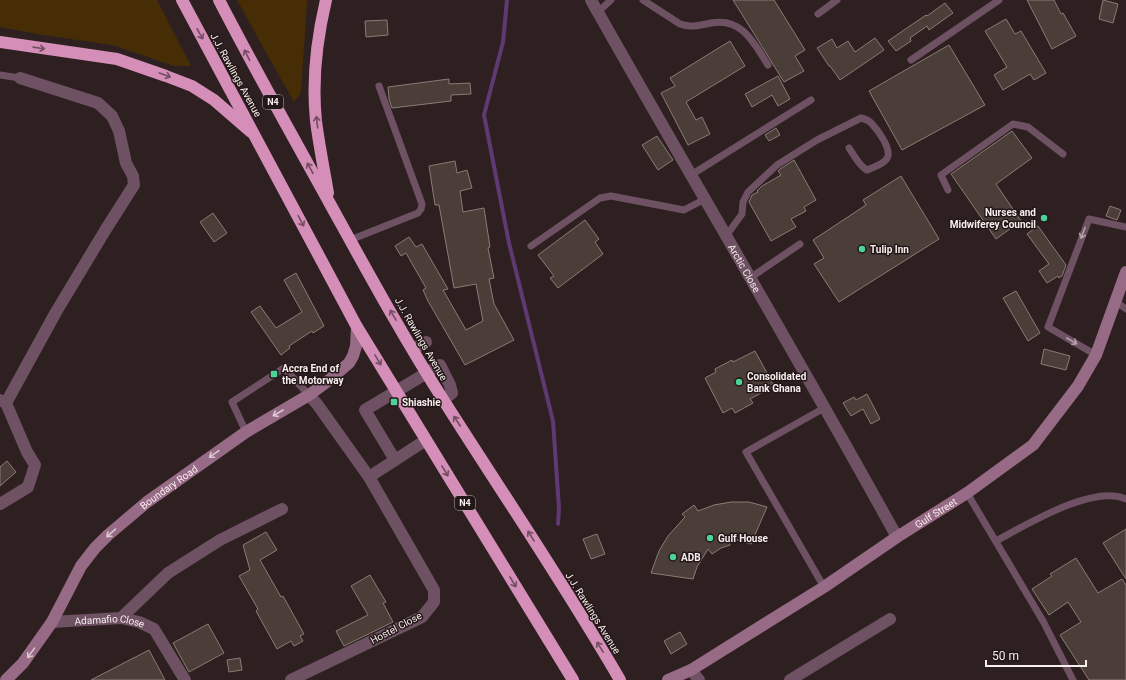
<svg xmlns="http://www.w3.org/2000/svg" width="1126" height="680" font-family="Roboto,sans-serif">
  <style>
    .green { fill: #472d05 }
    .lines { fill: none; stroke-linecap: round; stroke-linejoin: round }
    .stream { stroke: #5f3972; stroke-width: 4 }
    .building { fill: #4b3d38; stroke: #8a7b75 }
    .lane { stroke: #6e5162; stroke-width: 7 }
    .street { stroke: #6e5162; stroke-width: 12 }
    .secondary { stroke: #976a85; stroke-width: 12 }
    .highway { stroke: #d48eb8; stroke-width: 12 }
    .oneway { stroke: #734d60 }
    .oneway2 { stroke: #b2a0a8 }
    .oneway3 { stroke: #dac6ce }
    .poi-dot { fill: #4cd39a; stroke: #241718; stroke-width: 1.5 }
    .labels { text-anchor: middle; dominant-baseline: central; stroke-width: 3; stroke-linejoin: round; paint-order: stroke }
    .shield { fill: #241718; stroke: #b8aeae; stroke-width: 1 }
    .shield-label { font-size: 9px; font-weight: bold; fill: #f7eeee }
    .street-label { font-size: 10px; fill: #f7eeee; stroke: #241718 }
    .poi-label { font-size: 10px; font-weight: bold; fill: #f7eeee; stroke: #241718; text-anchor: start }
  </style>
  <rect width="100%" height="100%" fill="#2e2021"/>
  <g class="green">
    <path d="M0,0H157L191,66H174L112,45L43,35L0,27Z"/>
    <path d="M237,0H308L307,3L301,93L294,102L268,56Z"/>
  </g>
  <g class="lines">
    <path class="stream" d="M507,0L503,42L484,115L509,243L553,421L559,508L558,524"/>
  </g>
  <g class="building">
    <path d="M733,0H774L805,50L795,56L804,71L784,82Z"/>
    <path d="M1027,0H1054L1061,14L1063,13L1076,36L1052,49Z"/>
    <path d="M1103,0L1118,4L1113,23L1099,19Z"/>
    <path d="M945,3L953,13L929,30L927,26L910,38L911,41L896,51L888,41L926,15L927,16Z"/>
    <path d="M1006,19L1015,34L1021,31L1046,73L1034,80L1030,74L1003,90L994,75L1007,67L985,31Z"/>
    <path d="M387,20L388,35L366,37L365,21Z"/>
    <path d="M875,38L884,50L840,80L830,66H829L817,48L832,39L837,48L848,41L855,52Z"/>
    <path d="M730,41L745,66L686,102L696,120L702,117L710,134L688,145L661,93L675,86L670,78Z"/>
    <path d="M949,45L985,105L902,150L869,91Z"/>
    <path d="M778,76L790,99L778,106L772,95L752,107L745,94Z"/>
    <path d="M449,79V84L470,83L471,94L451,95V101L392,108L389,99L388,87Z"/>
    <path d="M776,128L780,135L769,141L765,135Z"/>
    <path d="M1012,131L1032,158L996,184L1021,221L996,239L951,174Z"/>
    <path d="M657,136L673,160L658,170L642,145Z"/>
    <path d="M794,160L816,200L804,207L806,211L791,219L796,227L771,241L749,202L752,195L758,192L757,191L762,186L781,175L778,171L780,169Z"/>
    <path d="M455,161L457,173L467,170L472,188L460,191L463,212L484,208L490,247L488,248L494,278L489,279L494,304L514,340L465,365L428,301L423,290L426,288L406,253L401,256L395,246L409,237L416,247L422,244L448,289L443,290L466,330L483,321L476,284L454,288L439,205H435L429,166Z"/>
    <path d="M901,176L939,239L839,302L814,264L824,258L813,240L866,205L863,200Z"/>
    <path d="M1110,206L1121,210L1117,220L1106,216Z"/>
    <path d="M213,213L227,233L214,242L200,222Z"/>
    <path d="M585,220L599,239L595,242L603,254L558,288L550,278L554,276L538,255Z"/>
    <path d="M1038,226L1066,265L1062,276L1059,278L1058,276L1047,283L1039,271L1049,264L1027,234Z"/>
    <path d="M296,273L324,326L313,333L312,331L289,346L290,348L281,355L251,312L260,306L276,328L302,312L284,280Z"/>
    <path d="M1016,291L1040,333L1028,341L1003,298Z"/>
    <path d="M1044,349L1070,356L1066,370L1041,364Z"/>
    <path d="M755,351L774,386L750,399L753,403L735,413L732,408L723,413L705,378L716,372L715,369L732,360L733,362Z"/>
    <path d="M867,394L880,419L871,424L863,409L851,416L843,403L854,397L856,400Z"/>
    <path d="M7,461L16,472L0,486V467Z"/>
    <path d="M731,502H749L767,507L751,544L729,538L730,545L721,548L712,554L708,549L697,567L693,579L651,573L659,551L668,536L685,517L682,514L694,505L698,511L714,505Z"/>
    <path d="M1126,529V579L1103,543Z"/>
    <path d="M266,532L277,550L260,560L281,597L283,596L304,634L300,636L303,641L294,646L291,641L277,649L256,611L258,609L239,576L250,570L243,545Z"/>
    <path d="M597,534L605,554L591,559L583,539Z"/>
    <path d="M1076,558L1098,593L1122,579L1126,585V680H1089L1060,635L1081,622L1068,602L1049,615L1032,589L1052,576L1050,574Z"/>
    <path d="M370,575L386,602L383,603L393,622L344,646L336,631L368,615L351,586Z"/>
    <path d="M208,624L224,653L189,672L173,643Z"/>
    <path d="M680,632L687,644L671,654L664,641Z"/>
    <path d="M149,650L165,680H91Z"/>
    <path d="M240,658L242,670L229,672L227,660Z"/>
  </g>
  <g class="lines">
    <g class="lane">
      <path d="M643,0L680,24C691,28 701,25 711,23C742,17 754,43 768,65"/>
      <path d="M598,12L611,0"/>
      <path d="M818,14L837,0"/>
      <path d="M911,60L999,0"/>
      <path d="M0,75L20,78"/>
      <path d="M691,175L811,100"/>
      <path d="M948,190L941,175L1013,124L1028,127L1063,154"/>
      <path d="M726,236L742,214L743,202L748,192L777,165L817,140L861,118C865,119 869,120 872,124C878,130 890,147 888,156C886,164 873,167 867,170C859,166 854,155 849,148"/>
      <path d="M350,240L418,213L421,209L422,204L379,86"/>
      <path d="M531,246L600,198L611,196L684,210L705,199"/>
      <path d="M750,278L800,244"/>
      <path d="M1115,301L1126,309"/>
      <path d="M1096,355L1048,327L1089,219L1126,227"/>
      <path d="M246,432L232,402L284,368L309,395"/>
      <path d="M967,493L1043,621L1073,680"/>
      <path d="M996,541C1026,525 1093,484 1126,499"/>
      <path d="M824,587L746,452L826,407"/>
    </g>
    <g class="street">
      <path id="s1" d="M591,0C692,179 798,357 897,537"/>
      <path d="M413,349L426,342"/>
      <path d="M0,400L6,403L27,452L35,465L28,487L0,504"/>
      <path d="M6,403L56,312L106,229L134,185L133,176L126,163L119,131L112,116L98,103L20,78"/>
      <path d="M395,460L365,410L440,365L450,385L452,393L443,400"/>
      <path d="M369,477L426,440"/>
      <path d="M121,618L168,573L220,540L282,509"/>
      <path id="s2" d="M52,622L121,618L139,622L154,629L185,680"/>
      <path d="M691,670L699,680"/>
      <path d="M291,680L422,617L434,602V590L369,477L317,404L309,395"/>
      <path d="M790,680L890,619"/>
    </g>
    <g class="secondary">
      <path id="s3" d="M6,680L23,663L52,622L81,566L95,548L108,535L147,502L246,432L309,395L328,381L349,363L353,356L356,346L357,327"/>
      <path id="s4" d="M668,680L691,670L824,587L897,537L967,493L1033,445L1078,386L1096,355L1126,272"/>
    </g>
    <g class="highway">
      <path d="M182,0L357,327L573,680"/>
      <path d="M219,0C254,68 292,135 329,202C366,269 403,337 444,401C503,494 565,585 620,680"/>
      <path d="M326,0C317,38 312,82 316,121C319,145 324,169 328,193"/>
      <path d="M0,42L117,59L166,76L192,86L214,100L251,132"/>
    </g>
  </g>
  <defs><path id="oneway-shaft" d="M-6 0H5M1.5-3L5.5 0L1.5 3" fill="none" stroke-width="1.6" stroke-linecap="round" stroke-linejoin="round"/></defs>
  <g class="oneway">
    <use href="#oneway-shaft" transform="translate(200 34) rotate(61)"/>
    <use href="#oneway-shaft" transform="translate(39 48) rotate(8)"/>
    <use href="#oneway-shaft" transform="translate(247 55) rotate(-117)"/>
    <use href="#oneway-shaft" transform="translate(165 75) rotate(20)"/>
    <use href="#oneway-shaft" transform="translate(317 122) rotate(-97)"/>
    <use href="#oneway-shaft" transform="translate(310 168) rotate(-119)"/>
    <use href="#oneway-shaft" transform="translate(301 221) rotate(62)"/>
    <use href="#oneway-shaft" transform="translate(393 315) rotate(-120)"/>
    <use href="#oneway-shaft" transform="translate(378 360) rotate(59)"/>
    <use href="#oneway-shaft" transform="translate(457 421) rotate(-123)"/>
    <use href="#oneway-shaft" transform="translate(445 471) rotate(59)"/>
    <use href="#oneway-shaft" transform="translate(531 536) rotate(-122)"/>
    <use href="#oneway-shaft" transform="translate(513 582) rotate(59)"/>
    <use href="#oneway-shaft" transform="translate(600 647) rotate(-122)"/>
  </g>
  <g class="oneway2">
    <use href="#oneway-shaft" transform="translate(1083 233) rotate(111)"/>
    <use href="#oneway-shaft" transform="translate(1072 341) rotate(30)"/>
  </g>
  <g class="oneway3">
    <use href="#oneway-shaft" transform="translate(278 413) rotate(150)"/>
    <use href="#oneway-shaft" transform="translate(214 454) rotate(145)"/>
    <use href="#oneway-shaft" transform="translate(111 533) rotate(139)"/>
    <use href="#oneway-shaft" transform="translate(31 653) rotate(126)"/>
  </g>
  <g class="poi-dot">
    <circle cx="1044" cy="218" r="4"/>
    <circle cx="862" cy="249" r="4"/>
    <rect x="270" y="370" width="8" height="8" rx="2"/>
    <circle cx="739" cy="382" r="4"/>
    <rect x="390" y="398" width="8" height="8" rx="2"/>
    <circle cx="710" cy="538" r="4"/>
    <circle cx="673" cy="557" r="4"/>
  </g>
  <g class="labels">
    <g class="shield">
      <rect x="263" y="95" width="20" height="14" rx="3"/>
      <rect x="455" y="496" width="20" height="14" rx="3"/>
    </g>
    <g class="shield-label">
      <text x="273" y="102">N4</text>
      <text x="465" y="503">N4</text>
    </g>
    <g class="street-label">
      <text transform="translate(236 75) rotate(61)">J.J. Rawlings Avenue</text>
      <text stroke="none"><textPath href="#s1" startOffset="309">Arctic Close</textPath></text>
      <text transform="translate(421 339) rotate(60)">J.J. Rawlings Avenue</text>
      <text stroke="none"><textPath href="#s3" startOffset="256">Boundary Road</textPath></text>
      <text stroke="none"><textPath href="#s4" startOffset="316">Gulf Street</textPath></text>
      <text transform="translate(593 613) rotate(58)">J.J. Rawlings Avenue</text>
      <text stroke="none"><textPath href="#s2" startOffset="58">Adamafio Close</textPath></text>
      <text transform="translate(396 628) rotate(-28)">Hostel Close</text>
    </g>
    <g class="poi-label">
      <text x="1036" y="212" text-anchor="end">Nurses and<tspan x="1036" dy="12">Midwiferey Council</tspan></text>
      <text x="870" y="249">Tulip Inn</text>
      <text x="282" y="368">Accra End of<tspan x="282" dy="12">the Motorway</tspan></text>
      <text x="747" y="376">Consolidated<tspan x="747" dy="12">Bank Ghana</tspan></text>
      <text x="402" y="402">Shiashie</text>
      <text x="718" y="538">Gulf House</text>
      <text x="681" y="557">ADB</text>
    </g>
  </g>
  <path d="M986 660v6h100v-6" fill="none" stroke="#f7eeee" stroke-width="2"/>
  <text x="992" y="660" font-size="12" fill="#f7eeee" stroke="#241718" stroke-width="3" paint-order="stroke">50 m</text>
</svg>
